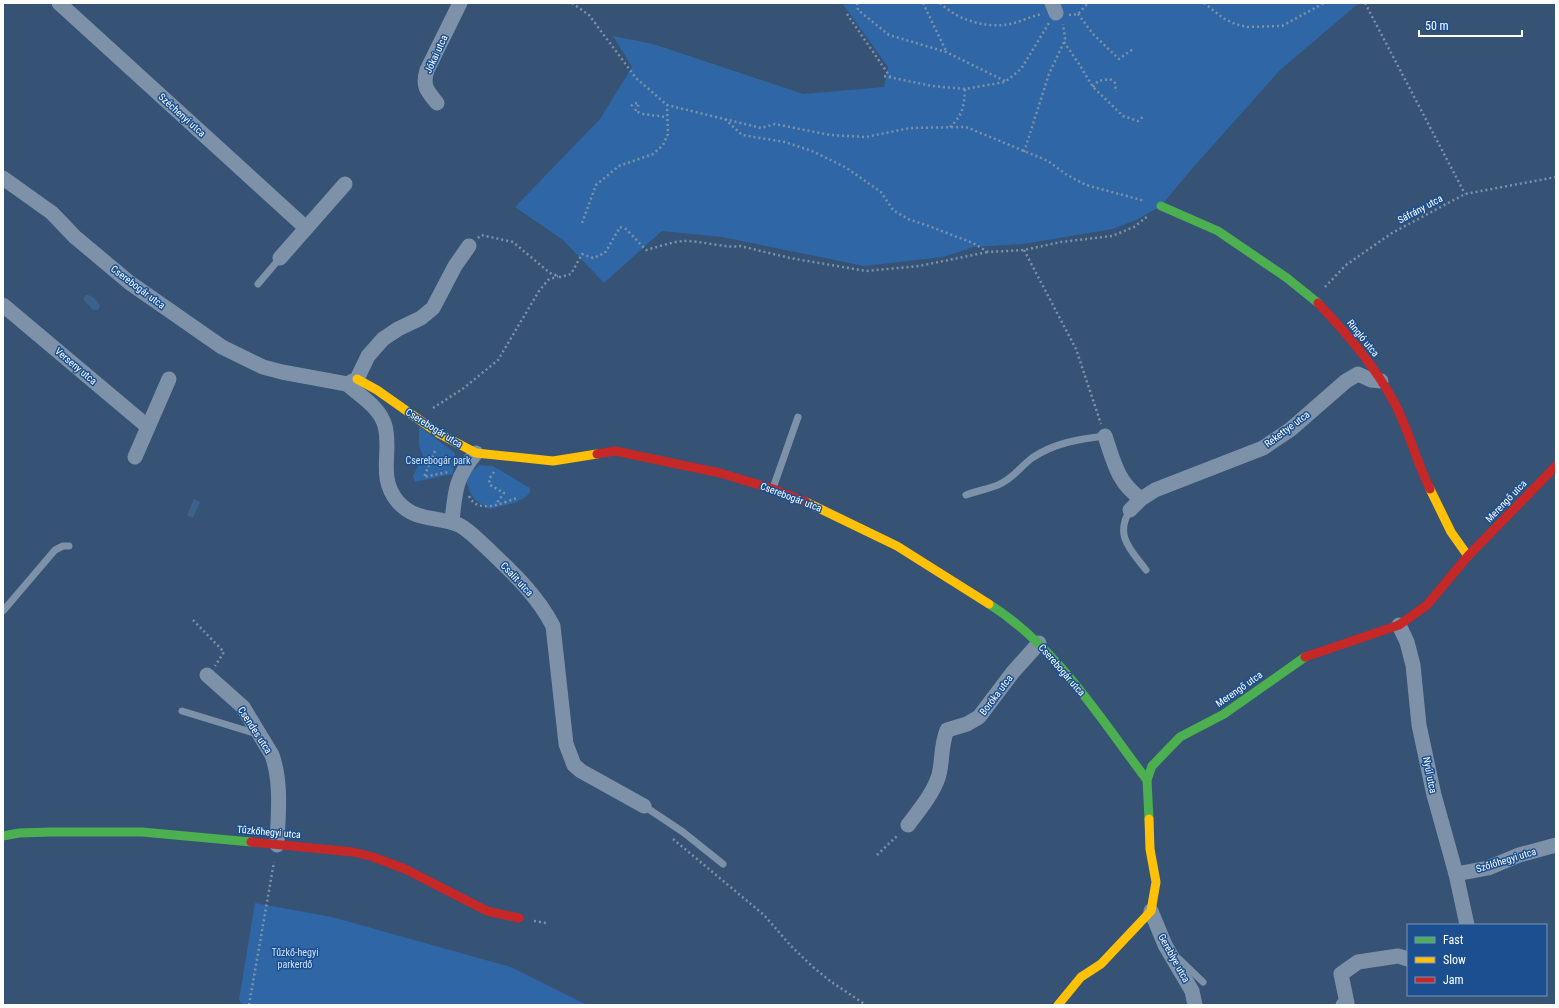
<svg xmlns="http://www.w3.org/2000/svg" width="1559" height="1008" font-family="'Roboto Condensed',sans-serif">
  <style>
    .green { fill: #2f66a5 }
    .water { fill: #3b618d }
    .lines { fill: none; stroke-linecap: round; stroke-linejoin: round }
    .path { stroke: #7d92a8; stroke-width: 2.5; stroke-dasharray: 2 3; stroke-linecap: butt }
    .lane { stroke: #7d92a8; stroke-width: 7 }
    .street { stroke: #7d92a8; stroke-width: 15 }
    .fast { stroke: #4caf50; stroke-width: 9 }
    .slow { stroke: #ffc107; stroke-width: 9 }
    .jam { stroke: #c62828; stroke-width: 9 }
    .labels { text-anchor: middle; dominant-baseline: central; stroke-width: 3; stroke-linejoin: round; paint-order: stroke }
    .street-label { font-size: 10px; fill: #fff; stroke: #1b4f8f }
    .park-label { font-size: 10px; fill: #cfe3fa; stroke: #1b4f8f }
  </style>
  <rect width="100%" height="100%" fill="#365274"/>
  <g class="green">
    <path d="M842,3H1359L1280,70L1190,171L1161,206L1136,220L1113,229L1023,244L974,247L943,257L864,266L722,237L662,231L604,283L563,240L515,207L600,119L632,67L613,36L653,44L803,94L884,87L888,67Z"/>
    <path d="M419,426L455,453L453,474L415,482L413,476L423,456L419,446Z"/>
    <path d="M480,465L493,466L530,488V492C524,503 501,506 489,509L475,500L470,492L466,480L469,473Z"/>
    <path d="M255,903L332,917L511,967L587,1005H242L239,1000Z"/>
  </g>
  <g class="water">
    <path d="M86,295C91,294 98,301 100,306L98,310H93L83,299Z"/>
    <path d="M194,499L200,502L193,518L187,515Z"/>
  </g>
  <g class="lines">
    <g class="path">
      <path d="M572,3L589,15L636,78L667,105L761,128L775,124L830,135L866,137L910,128L966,127L1048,161L1067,175L1086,185L1145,201"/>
      <path d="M857,3L858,10L889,35L946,52L1005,81"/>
      <path d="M923,3L946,51"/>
      <path d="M940,3C957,19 981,27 1004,25C1017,24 1030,16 1043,14"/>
      <path d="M1204,3L1223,18L1235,24L1247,27L1282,26L1324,3"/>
      <path d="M1365,3L1465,194"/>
      <path d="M847,14L891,78"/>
      <path d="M1078,14L1093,34L1119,59L1133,49"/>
      <path d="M1069,15L1078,14L1088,3"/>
      <path d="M1064,42L1079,64L1093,87L1123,116L1138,121L1144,116"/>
      <path d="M884,76L932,86L965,89L1005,82L1021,69L1049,23"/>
      <path d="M1093,87L1098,81L1110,79L1115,83L1116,92"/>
      <path d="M631,106L635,103L639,104L635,111L643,114L667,117"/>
      <path d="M725,119L742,135L785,142L812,151L845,167L881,192L893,210L908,219L926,225L973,243L988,252L1024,250L1061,242L1112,236L1134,227L1148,216"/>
      <path d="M950,127C963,115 964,106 965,89"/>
      <path d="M1024,152L1049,74L1064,42L1065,38L1063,24"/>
      <path d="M582,223L596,185L619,166L653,154L663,145L668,134L667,105"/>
      <path d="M478,238L481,235L513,242L550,273L560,277L571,274L582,254L593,258L605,253L620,227L626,229L646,250C658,247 671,242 683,241C698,240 729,249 740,246L790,258L866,271L919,266L988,252"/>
      <path d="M1024,250L1076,349L1101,424"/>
      <path d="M1325,287L1346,265L1392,233L1465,194L1556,177"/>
      <path d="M433,408L464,388L498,360L539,291L548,280L558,276"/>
      <path d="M435,451L424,477L448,472"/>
      <path d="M494,472L489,479L490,485L504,493L496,504"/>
      <path d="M469,496C478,515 502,503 517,498"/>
      <path d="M193,620L224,652L215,666"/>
      <path d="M673,839L764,915L791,946L813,967L830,981L866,1005"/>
      <path d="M877,855L898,835"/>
      <path d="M534,921L546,923"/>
      <path d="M249,1005L274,862"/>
    </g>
    <g class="lane">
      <path d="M258,284L280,258"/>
      <path d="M773,488L798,417"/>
      <path d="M966,495C976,491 988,489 998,485C1013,479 1020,467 1032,458C1054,443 1079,439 1105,436"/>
      <path d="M1130,510C1114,536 1131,550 1146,570"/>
      <path d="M3,611L55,550L63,546H69"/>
      <path d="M182,711L257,734"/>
      <path d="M644,806L683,832L723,864"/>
      <path d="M1179,959L1203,982"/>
    </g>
    <g class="street">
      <path d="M59,3L306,228"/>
      <path d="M1052,3L1056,13"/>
      <path d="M437,103C427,91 422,86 427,70L460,3"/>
      <path d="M3,178L52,213L75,237L130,283L222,347L263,367L282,372L347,384L357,379L368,356L383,339L398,329L421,318L433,308L455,266L469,246"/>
      <path d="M280,258L345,184"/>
      <path d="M3,305L148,427"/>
      <path d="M347,384C360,396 380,407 385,426C392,453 377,477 398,502C416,522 437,516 459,525C469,530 478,540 487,548C512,572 537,595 553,626L566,744L574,765L581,771L644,806"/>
      <path d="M1105,436C1114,462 1117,482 1141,499"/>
      <path d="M135,457L169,379"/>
      <path d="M1130,510L1141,499L1155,490L1263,448L1291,429L1346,381L1358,374L1371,380L1381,381"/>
      <path d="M452,522C455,492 455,478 476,453"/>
      <path d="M1399,625L1407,642L1413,665L1419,725L1434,795L1456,874L1467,925"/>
      <path d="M207,675L243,707L272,755C282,783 278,816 277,845"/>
      <path d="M908,825C919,810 932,795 938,778C943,764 940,747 947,730L967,724L979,717L1013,672L1039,643"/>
      <path d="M1456,874L1488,868L1519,855L1556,845"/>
      <path d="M1151,911L1165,945L1192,991L1195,1005"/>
      <path d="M1343,1005L1347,1003L1341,974L1358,962L1398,956L1408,959"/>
    </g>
    <g class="fast">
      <path d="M1161,206L1218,231L1287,278L1318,303"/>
      <path d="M989,604C1056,646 1100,718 1147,780"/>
      <path d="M1149,819L1147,780L1152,766L1180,737L1224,714L1305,657"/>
      <path d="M3,836L19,833L51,832H142L251,842"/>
    </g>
    <g class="slow">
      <path d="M357,379L377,390L438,433L476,453L553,461L597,454"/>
      <path d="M1430,489L1451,532L1468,556"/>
      <path d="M806,502L897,546L989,604"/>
      <path d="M1058,1005L1081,977L1101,964L1151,911L1156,882L1150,849L1149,819"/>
    </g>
    <g class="jam">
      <path d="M1318,303C1347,334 1374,365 1394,402C1409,430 1416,461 1430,489"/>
      <path d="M597,454L615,451L720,473L773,489L806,502"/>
      <path d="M1305,657L1399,625L1427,605L1468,556L1556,466"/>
      <path d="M251,842L353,852L373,857L405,869L487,911L519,918"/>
    </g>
  </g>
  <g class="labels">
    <g class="street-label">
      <text transform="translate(436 54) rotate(-65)">Jókai utca</text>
      <text transform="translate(182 115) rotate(42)">Széchenyi utca</text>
      <text transform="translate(1420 209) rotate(-28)">Sáfrány utca</text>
      <text transform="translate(138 287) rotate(37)">Cserebogár utca</text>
      <text transform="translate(1363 338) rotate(51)">Ringló utca</text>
      <text transform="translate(76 366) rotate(40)">Verseny utca</text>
      <text transform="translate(434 428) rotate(32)">Cserebogár utca</text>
      <text transform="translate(1287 429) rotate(-37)">Rekettye utca</text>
      <text transform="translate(791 497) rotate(21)">Cserebogár utca</text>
      <text transform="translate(1506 501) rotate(-46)">Merengő utca</text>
      <text transform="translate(517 579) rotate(47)">Csalit utca</text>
      <text transform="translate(1062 670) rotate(49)">Cserebogár utca</text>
      <text transform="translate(1239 689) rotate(-35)">Merengő utca</text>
      <text transform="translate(996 695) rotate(-53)">Boróka utca</text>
      <text transform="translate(255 730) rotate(57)">Csendes utca</text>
      <text transform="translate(1430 775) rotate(79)">Nyúl utca</text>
      <text transform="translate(269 832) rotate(5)">Tűzkőhegyi utca</text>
      <text transform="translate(1506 860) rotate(-17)">Szőlőhegyi utca</text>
      <text transform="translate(1174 958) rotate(61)">Gereblye utca</text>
    </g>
    <g class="park-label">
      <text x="438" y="460">Cserebogár park</text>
      <text x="295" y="952">Tűzkő-hegyi<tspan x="295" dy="12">parkerdő</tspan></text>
    </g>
  </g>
  <rect width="1559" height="1008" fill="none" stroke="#ffffff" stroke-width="8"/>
  <rect x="1407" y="924" width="140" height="72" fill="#1b4f8f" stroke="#7695bc"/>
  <rect x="1415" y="937" width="20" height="6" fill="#4caf50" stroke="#7695bc"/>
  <text x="1443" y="944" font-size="12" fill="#ffffff">Fast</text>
  <rect x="1415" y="957" width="20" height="6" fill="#ffc107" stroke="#7695bc"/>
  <text x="1443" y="964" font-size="12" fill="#ffffff">Slow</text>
  <rect x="1415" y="977" width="20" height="6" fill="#c62828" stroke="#7695bc"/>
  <text x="1443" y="984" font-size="12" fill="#ffffff">Jam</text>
  <path d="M1419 30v6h103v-6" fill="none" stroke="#ffffff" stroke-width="2"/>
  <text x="1425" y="30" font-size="12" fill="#ffffff" stroke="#1b4f8f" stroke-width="3" paint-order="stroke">50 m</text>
</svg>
